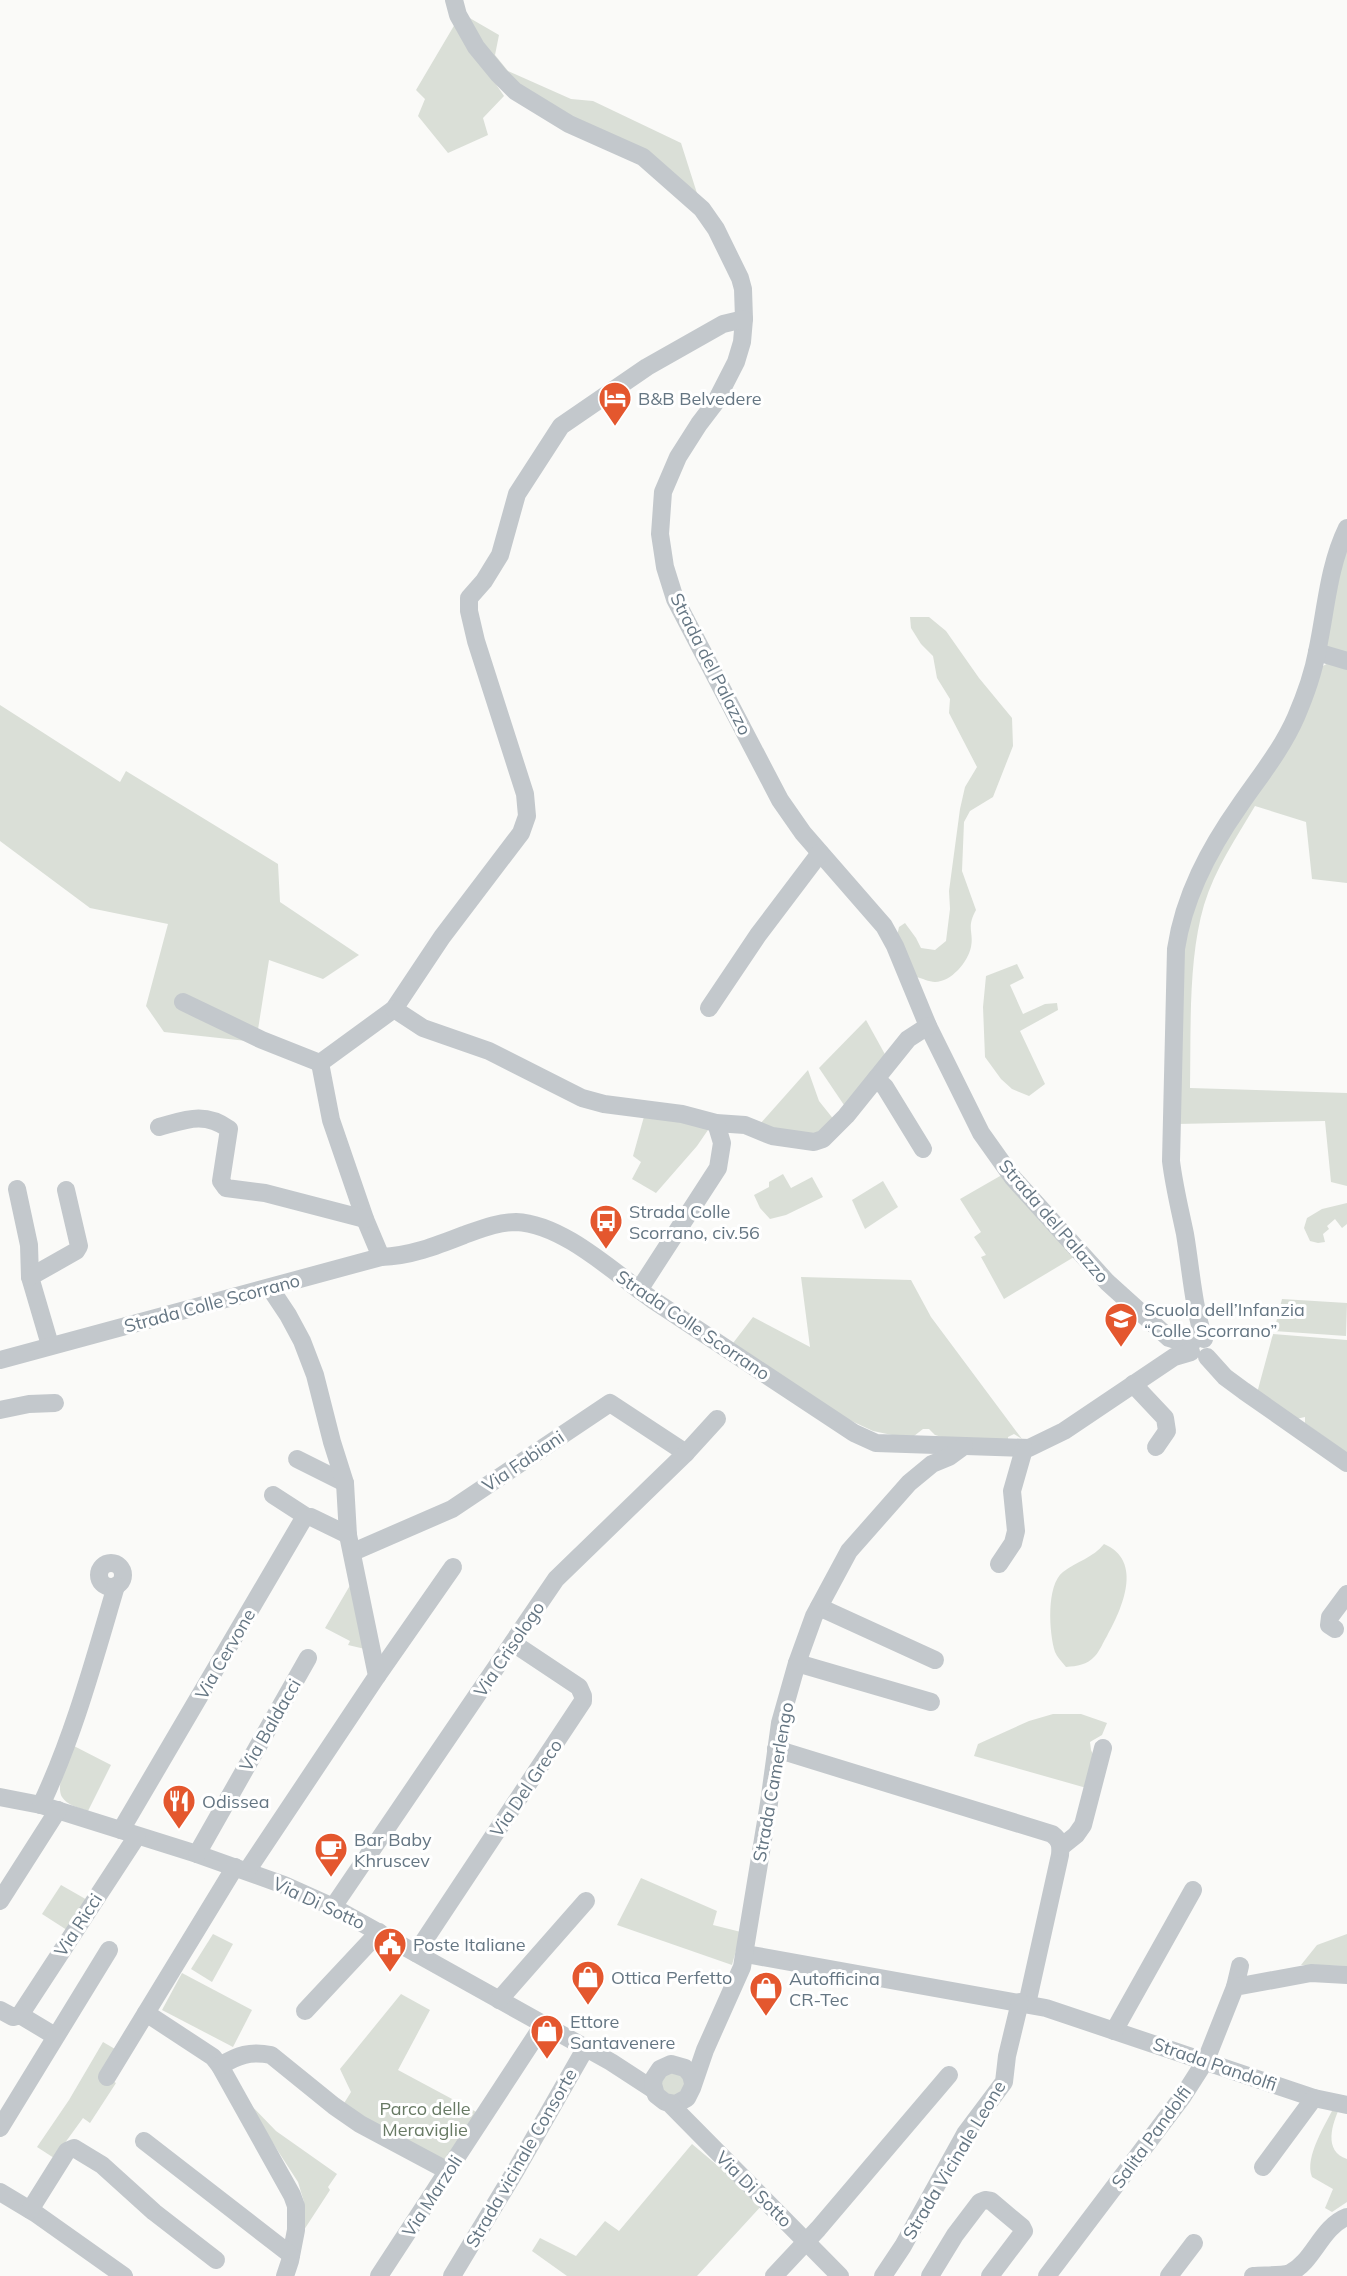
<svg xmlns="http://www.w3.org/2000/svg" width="1347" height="2276" font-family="Mulish,sans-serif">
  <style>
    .green { fill: #dadfd7 }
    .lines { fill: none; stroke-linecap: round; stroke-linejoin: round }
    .minor { stroke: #c3c8cc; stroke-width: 18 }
    .labels { text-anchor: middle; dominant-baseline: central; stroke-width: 6; stroke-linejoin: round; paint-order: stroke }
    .poi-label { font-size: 18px; fill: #657683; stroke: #fff; text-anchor: start }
    .street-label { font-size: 18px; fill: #657683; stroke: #fff }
    .park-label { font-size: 18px; fill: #687a64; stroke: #fff }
  </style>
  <rect width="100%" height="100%" fill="#fafaf8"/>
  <g class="green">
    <path d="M461,13L499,35L495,55L508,71L571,99L593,101L681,143L702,209L643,157L515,91Z"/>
    <path d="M455,24L504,96L483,118L488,135L448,153L418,116L425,99L416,90Z"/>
    <path d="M1347,538V883L1312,879L1306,822L1255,806C1236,838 1215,869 1204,905C1188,959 1191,1032 1190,1088L1347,1093V1186L1331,1182L1325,1121L1177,1124L1181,945L1198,887L1321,667L1332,661L1317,652Z"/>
    <path d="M910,617H929L946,631L979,678L1012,718L1013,746L993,797L970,811L964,822L962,871L976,910C966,928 974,932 971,947C968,962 951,982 935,982C929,982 922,978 916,977L897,936L899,927L905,923L916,938L921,948L935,950L946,941L950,909L949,891L960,809L965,787L977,767L949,713L950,699L937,678L933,656L921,644L911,628Z"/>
    <path d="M0,705L120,782L126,771L278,864L280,902L359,955L323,979L269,960L256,1042L164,1032L146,1006L168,924L90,908L0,841Z"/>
    <path d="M1017,964L1024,978L1010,985L1023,1014L1045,1004L1057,1003L1058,1010L1020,1031L1045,1084L1029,1096L1012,1089L1001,1079L985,1057L983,1007L986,976Z"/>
    <path d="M866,1020L887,1058L846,1108L819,1068Z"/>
    <path d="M808,1070L819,1101L835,1121L812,1137L759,1125Z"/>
    <path d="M645,1113L710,1127L697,1146L656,1193L632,1179L641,1162L633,1156Z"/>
    <path d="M1007,1172L1079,1254L1004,1299L981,1257L986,1255L974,1237L981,1232L960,1199Z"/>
    <path d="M783,1174L791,1188L812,1177L823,1197L786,1215L770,1219L760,1208L754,1195L769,1187V1182Z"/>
    <path d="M883,1181L898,1207L865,1229L852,1200Z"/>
    <path d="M1347,1203V1224L1342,1228L1335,1219L1327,1226L1329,1229L1323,1234L1325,1242L1318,1243L1310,1241L1304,1228L1307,1218L1322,1209Z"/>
    <path d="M801,1277L911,1280L931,1317L1022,1439L1014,1434L1008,1437V1440L945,1438L935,1435L929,1429H923L914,1436L892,1435L873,1431L843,1417L730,1347L753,1317L810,1347Z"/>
    <path d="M1282,1299L1347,1303L1346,1336L1274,1331Z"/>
    <path d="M1273,1334L1347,1340V1453L1305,1423V1417L1296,1419L1257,1393Z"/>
    <path d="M1104,1544C1144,1561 1122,1609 1107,1636C1103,1642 1100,1651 1095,1656C1087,1665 1077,1666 1066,1667C1062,1662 1057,1657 1055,1652C1049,1633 1046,1585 1063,1572C1077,1561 1093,1558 1104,1544Z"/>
    <path d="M352,1582L365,1649L348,1645L350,1641L325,1628Z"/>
    <path d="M1053,1714H1081L1107,1723L1102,1735L1090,1742L1091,1750L1096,1761L1090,1789L974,1756L978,1744L1029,1721Z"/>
    <path d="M72,1745L111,1765L88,1811C79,1808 67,1805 62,1797C55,1786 68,1757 72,1745Z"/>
    <path d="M641,1878L717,1911L713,1925L741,1932L732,1965L617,1925Z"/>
    <path d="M61,1885L89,1901L70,1932L42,1914Z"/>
    <path d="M213,1934L233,1944L212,1982L191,1969Z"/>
    <path d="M1347,1934V1966L1301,1965L1317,1945Z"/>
    <path d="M182,1973L252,2010L233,2047L162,2010Z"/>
    <path d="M401,1994L430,2010L398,2070L482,2115L447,2166L343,2105L351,2092L340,2069Z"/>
    <path d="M103,2042L115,2049L100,2073L116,2083L90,2123L83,2118L54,2158L37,2147L69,2100Z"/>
    <path d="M668,2072L683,2076L685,2088L676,2096L664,2093L660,2082Z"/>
    <path d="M243,2097L276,2131L337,2174L328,2187L330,2190L302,2233L304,2202L298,2182Z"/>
    <path d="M1335,2105L1340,2107C1332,2124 1323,2151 1347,2159V2202L1332,2212L1325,2208L1333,2189L1312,2177C1304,2157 1326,2124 1335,2105Z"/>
    <path d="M692,2144L763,2204L697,2276H567L532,2251L540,2238L576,2256L605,2221L619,2231Z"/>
  </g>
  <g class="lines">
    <g class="minor">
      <path d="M454,0L458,15L476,47L499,75L515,91L569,124L643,157L702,209L716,229L740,278L743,289L744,319L742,342L736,362L715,403L699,424L678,457L663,492L660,534L665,567L675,599L780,800L803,833L884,926L895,946L928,1026L981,1133L1013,1178L1107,1282L1169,1338L1191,1345"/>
      <path d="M1317,652L1347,661"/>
      <path d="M183,1002L262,1040L320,1063L394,1009L442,937L521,833L527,816L525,794L476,641L469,611V598L484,581L500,555L517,494L561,426L647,367L723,324L744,319"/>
      <path d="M709,1008L758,935L820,853"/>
      <path d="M394,1009L423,1028L489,1051L582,1098L604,1104L682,1114L716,1123L745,1125L772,1136L814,1142L823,1139L846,1116L908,1039L928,1026"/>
      <path d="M320,1063L331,1120L365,1219L381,1257"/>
      <path d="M876,1079L885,1087L923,1149"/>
      <path d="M159,1127C185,1120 204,1111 229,1129L221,1181L226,1188L265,1193L365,1219"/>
      <path d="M17,1189L29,1245L30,1277L50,1345"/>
      <path d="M30,1277L76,1251L79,1246L66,1190"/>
      <path d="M639,1290L718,1168L722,1143L716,1123"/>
      <path d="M1204,1339C1193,1305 1191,1270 1185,1234C1180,1210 1174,1186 1171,1161L1176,949C1184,896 1209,849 1240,805C1260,776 1282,749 1296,717C1305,696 1313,674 1317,652C1326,611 1328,567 1347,528"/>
      <path d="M1207,1357L1225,1377L1244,1391L1347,1463"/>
      <path d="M0,1360L381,1257C410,1256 436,1246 464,1235C481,1229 498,1222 516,1222C564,1224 615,1274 653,1300C720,1344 787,1389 854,1433L876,1443L1029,1448L1064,1431L1174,1357L1191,1352"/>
      <path d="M1133,1384L1165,1418L1167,1431L1156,1447"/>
      <path d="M0,1410L29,1404L55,1403"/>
      <path d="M297,1459L345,1483"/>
      <path d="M273,1495L307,1517"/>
      <path d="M353,1552L452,1509L610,1403L686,1453"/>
      <circle cx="111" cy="1575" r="12"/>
      <path d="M999,1564L1013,1543L1016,1531L1012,1491L1024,1449"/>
      <path d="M819,1607L935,1660"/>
      <path d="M1335,1629L1329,1625L1330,1617L1347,1594"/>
      <path d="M797,1663L931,1702"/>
      <path d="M377,1676L453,1567"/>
      <path d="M776,1749L1052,1834C1060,1840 1061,1845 1060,1855L1027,2004"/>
      <path d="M0,1797L41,1805L197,1854L284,1885L333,1907L611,2062L654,2090"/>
      <path d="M41,1805C74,1735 94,1660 116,1586"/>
      <path d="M121,1830L304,1518L311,1517L348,1535"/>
      <path d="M1061,1847L1076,1835L1083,1825L1103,1748"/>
      <path d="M197,1854L308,1658"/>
      <path d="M247,1871L377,1676L348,1535L345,1483L332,1442L315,1375L302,1341L288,1315L270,1288"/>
      <path d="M0,1901L58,1810"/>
      <path d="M333,1907L556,1579L686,1453L717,1419"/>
      <path d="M416,1953L583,1701V1696L579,1687L513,1643"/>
      <path d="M746,1954L1046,2008L1314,2098L1347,2105"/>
      <path d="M1235,1987L1240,1966"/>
      <path d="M499,2000L586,1901"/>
      <path d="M0,2010L13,2017L20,2015L55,2036"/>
      <path d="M305,2011L379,1932"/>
      <path d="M146,2013L213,2057L220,2066L292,2195L296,2206V2230L290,2261L285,2276"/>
      <path d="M20,2015L137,1836"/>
      <path d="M1114,2031L1193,1890"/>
      <path d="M220,2066C238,2055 250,2051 271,2055L334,2106L360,2124L448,2171"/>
      <path d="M107,2077L235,1867"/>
      <path d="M693,2083L691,2075L685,2068L671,2064L660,2069L654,2078L653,2084L656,2095L665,2102L676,2104L687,2098L692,2088L705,2050L742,1967L769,1803L780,1723L797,1663L814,1616L849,1551L909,1483L932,1464L949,1457L964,1446"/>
      <path d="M670,2104L840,2276"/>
      <path d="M0,2128L109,1950"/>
      <path d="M144,2141L291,2255"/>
      <path d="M1263,2167L1314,2098"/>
      <path d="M0,2192L35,2213L124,2276"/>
      <path d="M30,2210L67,2151L74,2148L102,2165L154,2212L216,2260"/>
      <path d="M379,2276L543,2025"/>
      <path d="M452,2276L516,2170L585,2049"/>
      <path d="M774,2276L818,2229L949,2075"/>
      <path d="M883,2276L903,2246L965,2134L1004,2082L1007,2056L1020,2002"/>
      <path d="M930,2276L955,2235L980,2202L985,2200L991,2201L1022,2227L1024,2231L990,2276"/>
      <path d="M1047,2276L1183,2096L1206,2060L1235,1987L1311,1973L1347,1975"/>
      <path d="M1169,2276L1194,2243"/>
      <path d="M1253,2276C1264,2275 1280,2276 1290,2273C1314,2261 1321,2227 1347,2217"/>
    </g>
  </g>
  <defs>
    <g id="hotel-pin" transform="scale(1.725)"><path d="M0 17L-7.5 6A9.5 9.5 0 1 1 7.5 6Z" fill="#e4572e" stroke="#fff"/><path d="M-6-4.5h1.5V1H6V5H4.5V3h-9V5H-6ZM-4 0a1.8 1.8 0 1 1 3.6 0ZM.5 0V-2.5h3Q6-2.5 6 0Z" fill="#fff"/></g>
    <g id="bus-pin" transform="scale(1.725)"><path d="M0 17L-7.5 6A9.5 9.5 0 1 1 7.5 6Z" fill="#e4572e" stroke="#fff"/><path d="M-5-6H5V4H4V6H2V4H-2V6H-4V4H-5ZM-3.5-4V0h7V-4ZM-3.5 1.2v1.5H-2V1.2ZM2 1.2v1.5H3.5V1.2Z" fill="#fff"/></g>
    <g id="school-pin" transform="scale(1.725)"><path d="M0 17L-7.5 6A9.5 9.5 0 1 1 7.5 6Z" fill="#e4572e" stroke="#fff"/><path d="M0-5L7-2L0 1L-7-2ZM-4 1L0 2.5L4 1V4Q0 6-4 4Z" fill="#fff"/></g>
    <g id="restaurant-pin" transform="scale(1.725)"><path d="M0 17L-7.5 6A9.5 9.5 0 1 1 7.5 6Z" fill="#e4572e" stroke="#fff"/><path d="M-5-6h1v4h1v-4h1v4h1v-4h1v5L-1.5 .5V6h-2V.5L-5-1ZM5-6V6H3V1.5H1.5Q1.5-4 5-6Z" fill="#fff"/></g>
    <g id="cafe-pin" transform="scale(1.725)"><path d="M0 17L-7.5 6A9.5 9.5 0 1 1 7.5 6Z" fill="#e4572e" stroke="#fff"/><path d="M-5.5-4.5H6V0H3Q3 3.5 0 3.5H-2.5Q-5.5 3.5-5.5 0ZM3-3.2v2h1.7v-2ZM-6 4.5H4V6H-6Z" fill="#fff"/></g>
    <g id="civic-pin" transform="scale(1.725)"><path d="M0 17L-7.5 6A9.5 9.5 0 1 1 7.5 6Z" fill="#e4572e" stroke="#fff"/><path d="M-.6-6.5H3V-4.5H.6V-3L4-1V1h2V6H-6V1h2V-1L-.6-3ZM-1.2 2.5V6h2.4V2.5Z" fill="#fff"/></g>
    <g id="shop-pin" transform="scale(1.725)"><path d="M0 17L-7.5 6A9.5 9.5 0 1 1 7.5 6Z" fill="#e4572e" stroke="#fff"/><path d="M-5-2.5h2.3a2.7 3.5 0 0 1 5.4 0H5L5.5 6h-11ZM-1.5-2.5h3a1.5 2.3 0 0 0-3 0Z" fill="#fff"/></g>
  </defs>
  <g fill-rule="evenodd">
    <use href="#hotel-pin" x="615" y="398"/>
    <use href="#bus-pin" x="606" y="1221"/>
    <use href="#school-pin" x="1121" y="1319"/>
    <use href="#restaurant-pin" x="179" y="1801"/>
    <use href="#cafe-pin" x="331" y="1849"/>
    <use href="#civic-pin" x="390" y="1944"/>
    <use href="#shop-pin" x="588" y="1977"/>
    <use href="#shop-pin" x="766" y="1988"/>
    <use href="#shop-pin" x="547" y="2031"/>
  </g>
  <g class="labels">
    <g class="poi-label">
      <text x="638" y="398">B&amp;B Belvedere</text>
      <text x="629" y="1211">Strada Colle<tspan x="629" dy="21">Scorrano, civ.56</tspan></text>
      <text x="1144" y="1309">Scuola dell’Infanzia<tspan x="1144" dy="21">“Colle Scorrano”</tspan></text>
      <text x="202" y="1801">Odissea</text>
      <text x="354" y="1839">Bar Baby<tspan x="354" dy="21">Khruscev</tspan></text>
      <text x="413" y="1944">Poste Italiane</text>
      <text x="611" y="1977">Ottica Perfetto</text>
      <text x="789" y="1978">Autofficina<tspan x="789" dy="21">CR-Tec</tspan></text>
      <text x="570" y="2021">Ettore<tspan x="570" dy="21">Santavenere</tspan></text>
    </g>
    <g class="street-label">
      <text transform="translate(711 664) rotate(63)">Strada del Palazzo</text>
      <text transform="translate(1054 1221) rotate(49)">Strada del Palazzo</text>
      <text transform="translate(212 1303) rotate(-15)">Strada Colle Scorrano</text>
      <text transform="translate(693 1325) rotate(34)">Strada Colle Scorrano</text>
      <text transform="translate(523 1461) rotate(-34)">Via Fabiani</text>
      <text transform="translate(509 1649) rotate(-56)">Via Crisologo</text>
      <text transform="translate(225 1654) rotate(-60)">Via Cervone</text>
      <text transform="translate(270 1725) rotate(-60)">Via Baldacci</text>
      <text transform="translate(773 1782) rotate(-80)">Strada Camerlengo</text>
      <text transform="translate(526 1788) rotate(-56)">Via Del Greco</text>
      <text transform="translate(319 1903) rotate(25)">Via Di Sotto</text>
      <text transform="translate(78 1925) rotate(-57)">Via Ricci</text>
      <text transform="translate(1215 2064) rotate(19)">Strada Pandolfi</text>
      <text transform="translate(1151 2137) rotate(-54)">Salita Pandolfi</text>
      <text transform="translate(521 2158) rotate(-60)">Strada vicinale Consorte</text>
      <text transform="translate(954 2160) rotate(-59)">Strada Vicinale Leone</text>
      <text transform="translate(754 2189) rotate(45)">Via Di Sotto</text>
      <text transform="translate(432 2196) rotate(-57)">Via Marzoli</text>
    </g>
    <g class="park-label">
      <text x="425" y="2108">Parco delle<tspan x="425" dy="21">Meraviglie</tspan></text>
    </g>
  </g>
</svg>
